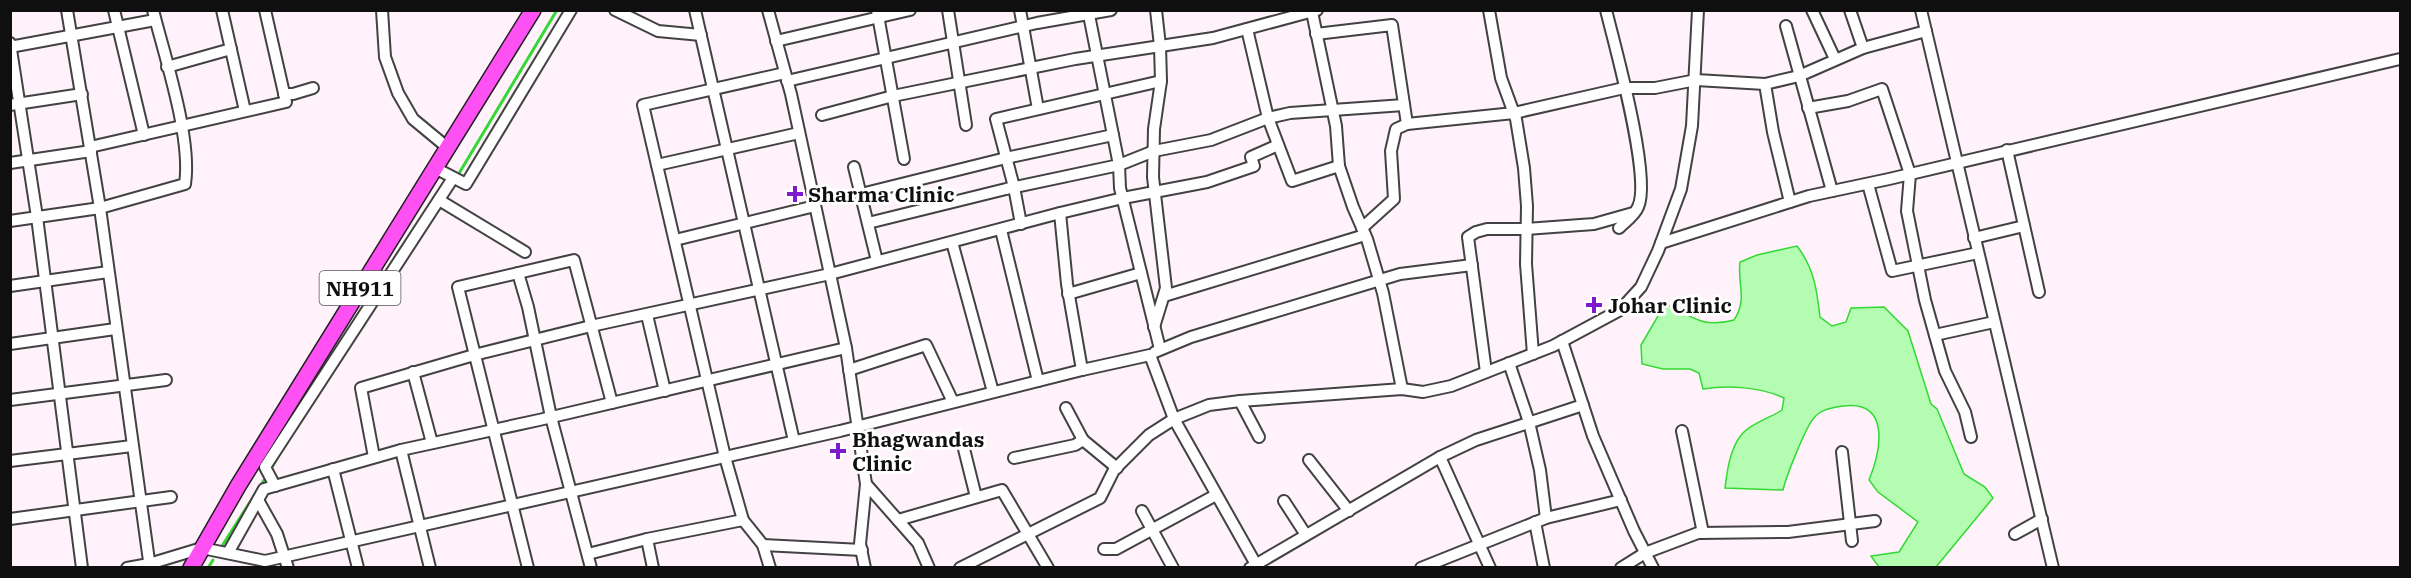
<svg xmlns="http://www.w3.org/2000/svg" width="2411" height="578" font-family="'IBM Plex Serif',serif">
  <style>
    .water { fill: #b3fcb1; stroke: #32d932; stroke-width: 1.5 }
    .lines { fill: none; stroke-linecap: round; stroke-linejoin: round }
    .stream { stroke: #32d932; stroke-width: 3 }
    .minor-casing { stroke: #424242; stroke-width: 14 }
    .highway-casing { stroke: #202020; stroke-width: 18 }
    .minor { stroke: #fff; stroke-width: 10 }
    .highway { stroke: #ff50f4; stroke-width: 15 }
    .poi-dot { fill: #7e1acd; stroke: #fff; stroke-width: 2 }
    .labels { text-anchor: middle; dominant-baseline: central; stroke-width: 6; stroke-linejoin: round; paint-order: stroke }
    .shield { fill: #fff; stroke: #575757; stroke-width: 1.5 }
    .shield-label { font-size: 20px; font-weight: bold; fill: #0f0f0f }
    .poi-label { font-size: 21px; font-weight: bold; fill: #0f0f0f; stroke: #fff; text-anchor: start }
  </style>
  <rect width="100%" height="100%" fill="#fff2fa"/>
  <path class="water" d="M1797,246C1814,268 1817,290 1820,317L1832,326L1846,322L1851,308L1884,307L1908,331L1931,404L1937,409L1964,474L1985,487L1993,498L1936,567H1879L1871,556L1899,552L1918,522L1878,492L1869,480C1881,451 1891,400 1843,406C1832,408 1821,409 1814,418C1806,426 1786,477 1783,490L1725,488C1727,471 1730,448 1742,434C1751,423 1770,418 1782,410L1784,398C1760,387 1729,385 1703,389L1699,373L1690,369H1663L1642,364L1641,345L1658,316L1668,305C1693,318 1705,328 1734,320C1748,299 1737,284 1740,262L1757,255Z"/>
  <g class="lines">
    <g class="stream">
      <path d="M458,175L557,10"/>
      <path d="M271,469L281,451"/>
      <path d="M222,546L266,477"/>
      <path d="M208,568L213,560"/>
    </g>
    <g class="minor-casing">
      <g id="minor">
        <path d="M67,10L100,208L150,568"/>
        <path d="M114,10L144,135"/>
        <path d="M222,10L245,111"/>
        <path d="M382,10L385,57L398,93L413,119L448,148"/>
        <path d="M615,10L658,31L701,35"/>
        <path d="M695,10L794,441"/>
        <path d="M768,10L791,94L846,348L866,484L860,544L865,568"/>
        <path d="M877,10L904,159"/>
        <path d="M948,10L966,125"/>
        <path d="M1020,10L1038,109"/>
        <path d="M1489,10L1501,78L1516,119L1524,168L1527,206L1526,264L1533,354"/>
        <path d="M1606,10C1615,46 1652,179 1638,207C1635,215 1625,222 1619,228"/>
        <path d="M1812,10L1835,59"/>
        <path d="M1850,10L1863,48L1926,31"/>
        <path d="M1921,10L2053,568"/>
        <path d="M1312,12L1336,126L1339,166L1353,207L1367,239L1383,293L1402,389"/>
        <path d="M1786,26L1832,191"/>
        <path d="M1247,29L1268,118L1292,181L1339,166"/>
        <path d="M1316,34L1392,25L1407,124L1514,113L1624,88H1655L1696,80L1765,84"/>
        <path d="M776,41L910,10"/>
        <path d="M10,43L37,217L82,568"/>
        <path d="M10,47L155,20"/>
        <path d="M167,67L231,49"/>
        <path d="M787,81L1037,23L1111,10"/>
        <path d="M284,94H293L313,88"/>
        <path d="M10,105L82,94"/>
        <path d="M1808,108L1848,101L1882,89L1910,174L1907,211L1925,300L1945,371L1965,412L1971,437"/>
        <path d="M822,115L893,96L1075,59L1213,38L1317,10"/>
        <path d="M90,147L286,102L265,10"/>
        <path d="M2007,150L2039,292"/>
        <path d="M10,163L91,151"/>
        <path d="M657,165L799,133"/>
        <path d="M854,167L877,261"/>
        <path d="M435,168L466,184L571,10"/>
        <path d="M1868,184L1892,271L1978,253"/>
        <path d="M861,194L1006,158L1113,135"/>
        <path d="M439,200L525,252"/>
        <path d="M1790,202L1773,132L1765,84L1799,76L1863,48"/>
        <path d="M1060,213L1123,198L1207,182L1254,166L1251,157L1278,145"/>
        <path d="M10,221L100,208L185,184C192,138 165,58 153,10"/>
        <path d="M868,223L1006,189L1119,165L1088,10"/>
        <path d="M1021,224L1014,187L996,119L1161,81"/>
        <path d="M1362,228L1394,199L1391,151L1396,129L1407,124"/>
        <path d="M1001,230L1038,381"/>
        <path d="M1974,238L2024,226"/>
        <path d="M675,240L815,206"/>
        <path d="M952,242L993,392"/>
        <path d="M1661,243L1809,196L1889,179L2400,59"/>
        <path d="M518,273L528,307L551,417L591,568"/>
        <path d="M10,286L108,272"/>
        <path d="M1068,294L1141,273"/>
        <path d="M1164,296L1365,235"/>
        <path d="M647,315L665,391"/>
        <path d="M1154,327L1166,288L1153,177L1154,129L1161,81L1160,46L1156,10"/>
        <path d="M1935,335L1994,322"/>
        <path d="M1562,341L1593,436L1634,531L1653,568"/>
        <path d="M10,344L115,329"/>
        <path d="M1160,349L1120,188L1119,165L1154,151L1211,140L1268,118L1290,113L1404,105"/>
        <path d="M1155,352L1191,337L1400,274L1472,265"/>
        <path d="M1509,363L1529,422L1540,470L1546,518"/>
        <path d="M849,370L926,345L953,402"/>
        <path d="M413,372L432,443"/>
        <path d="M1486,372L1468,237L1476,232L1487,229H1526L1594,224L1633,213"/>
        <path d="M10,400L166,380"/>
        <path d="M1240,401L1259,437"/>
        <path d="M1066,408L1083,440"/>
        <path d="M1682,431L1703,533"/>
        <path d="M964,449L976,497"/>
        <path d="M401,450L430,568"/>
        <path d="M1842,452L1852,541"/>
        <path d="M374,457L361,388L474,355L591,326L830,274L1060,213L1067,284L1082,370"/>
        <path d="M1440,457L1490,568"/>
        <path d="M1014,458L1075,445L1083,440L1117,468"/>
        <path d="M1309,460L1349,511"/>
        <path d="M10,461L132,446"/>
        <path d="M333,469L358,568"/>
        <path d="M866,484L918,543L929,568"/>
        <path d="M275,486L265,467L453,178"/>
        <path d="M258,500L277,534L288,568"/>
        <path d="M1284,501L1306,535"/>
        <path d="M1142,511L1173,568"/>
        <path d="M10,519L171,497"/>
        <path d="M898,520L1002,490L1048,568"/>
        <path d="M1535,522L1544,568"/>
        <path d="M2015,534L2042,519"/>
        <path d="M647,539L653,568"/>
        <path d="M763,545L862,550"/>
        <path d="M1104,549H1116L1216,495"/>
        <path d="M228,553L264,489L401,450L539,420L846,348"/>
        <path d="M588,554L647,539L743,520"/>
        <path d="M127,568L149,564L202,548L265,561L840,431L1082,370L1150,355L1174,419L1258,568"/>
        <path d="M528,568L458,287L574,260L612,403"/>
        <path d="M770,568L763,545L743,520L725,457L643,105L785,73"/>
        <path d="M960,568L1100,498L1114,470L1149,435L1174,419L1209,405L1240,401L1402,389L1423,392L1451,386L1553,346L1620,310L1641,287L1658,251L1681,189L1692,126L1698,10"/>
        <path d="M1250,568L1440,457L1476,440L1583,405"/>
        <path d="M1421,568L1546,518L1621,500"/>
        <path d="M1621,568L1645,553L1698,533L1788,532L1875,521"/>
      </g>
    </g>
    <g class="highway-casing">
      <path id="highway" d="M191,568L238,486L533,10"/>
    </g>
    <use href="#minor" class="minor"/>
    <use href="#highway" class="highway"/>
  </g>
  <g class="poi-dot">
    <path d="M792 185h6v6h6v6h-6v6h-6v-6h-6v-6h6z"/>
    <path d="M1591 296h6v6h6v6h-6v6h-6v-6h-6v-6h6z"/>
    <path d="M835 442h6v6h6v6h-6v6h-6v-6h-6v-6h6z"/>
  </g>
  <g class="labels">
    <rect class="shield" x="319.5" y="271" width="81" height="34" rx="4.5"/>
    <g class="shield-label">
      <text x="360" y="288">NH911</text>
    </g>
    <g class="poi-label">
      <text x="808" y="194">Sharma Clinic</text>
      <text x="1608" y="305">Johar Clinic</text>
      <text x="852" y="439">Bhagwandas<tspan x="852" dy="24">Clinic</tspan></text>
    </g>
  </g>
  <rect width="2411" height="578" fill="none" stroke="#0f0f0f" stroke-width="24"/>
</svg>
